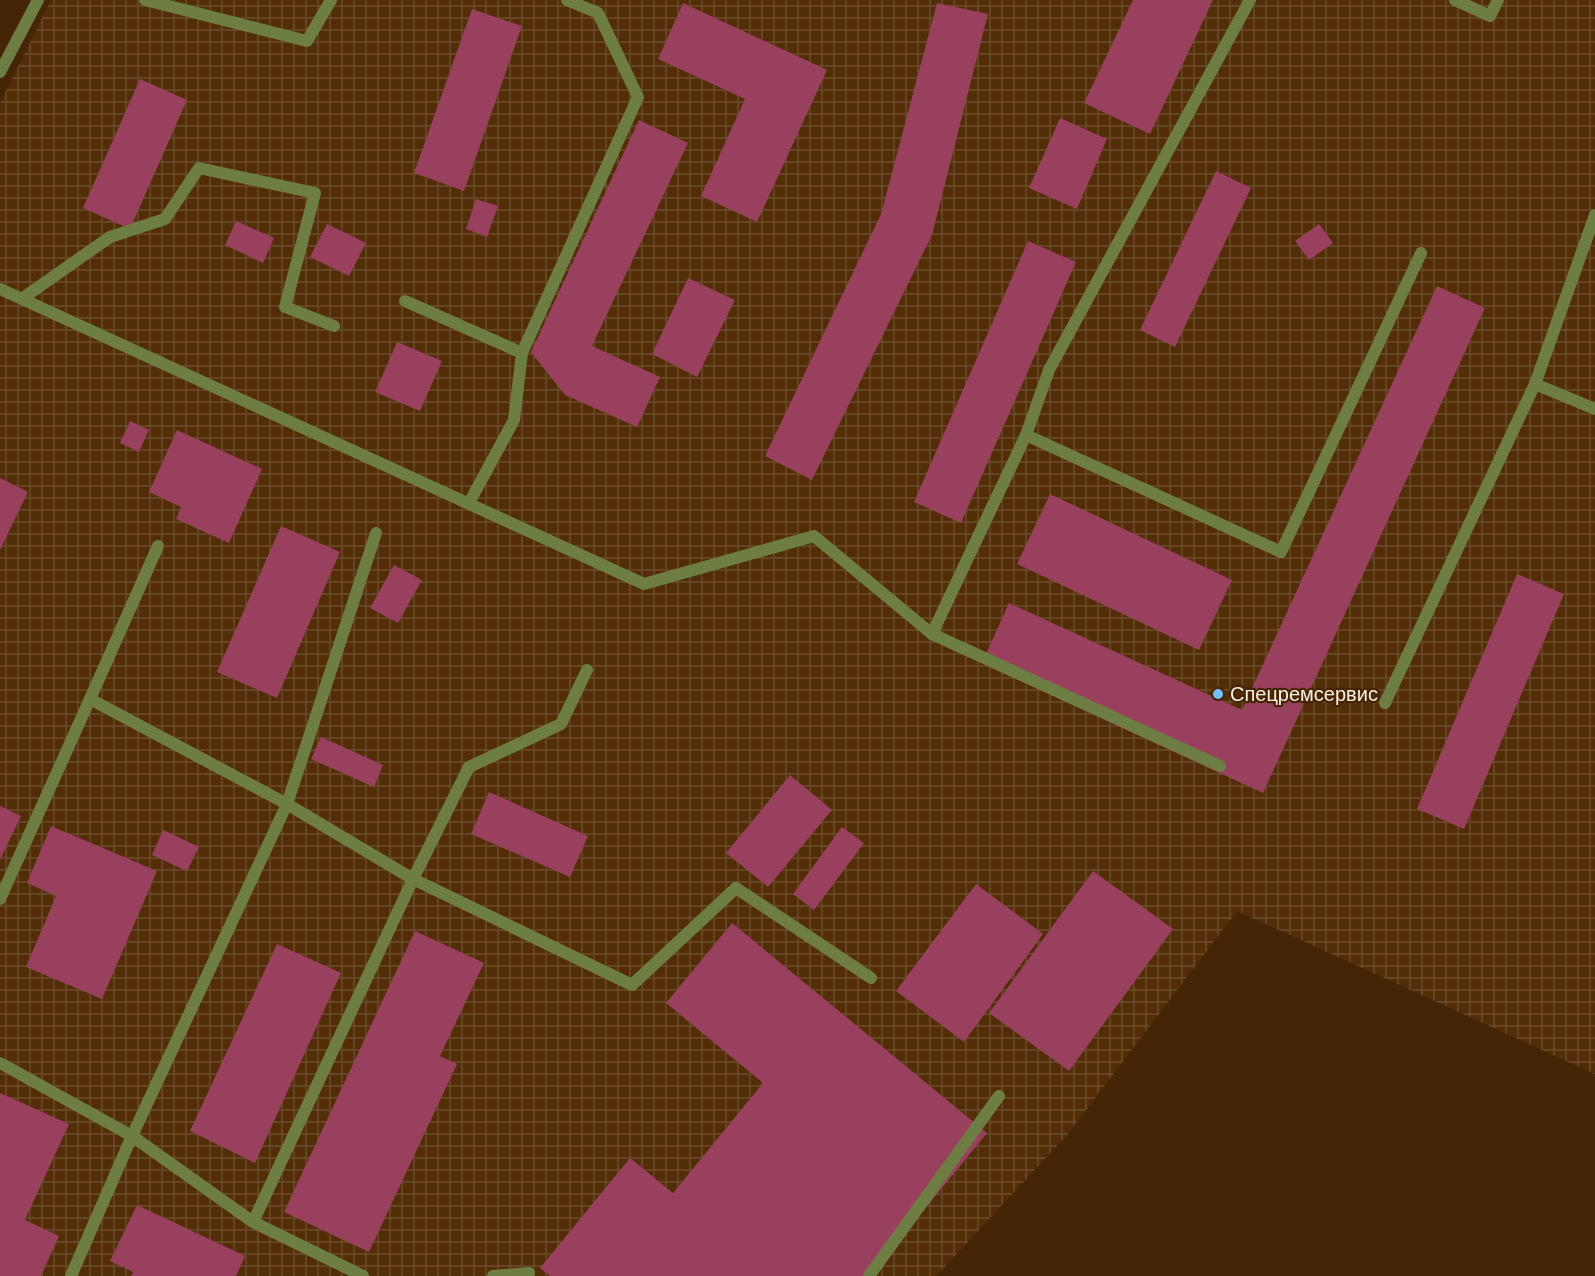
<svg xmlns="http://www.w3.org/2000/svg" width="1595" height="1276" font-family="Arial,sans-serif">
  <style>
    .industrial { fill: url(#industrial-grid) }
    .building { fill: #99405f }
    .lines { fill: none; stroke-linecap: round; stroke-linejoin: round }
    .lane { stroke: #6e7d44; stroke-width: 12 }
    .poi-dot { fill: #74c0f6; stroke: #452505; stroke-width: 2 }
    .labels { text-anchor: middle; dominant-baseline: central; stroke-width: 4.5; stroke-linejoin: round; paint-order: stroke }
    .poi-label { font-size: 20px; fill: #feeee1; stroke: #452505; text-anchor: start }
  </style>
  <defs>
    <pattern id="industrial-grid" width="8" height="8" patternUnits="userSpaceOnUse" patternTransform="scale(1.5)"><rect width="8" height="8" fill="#522d07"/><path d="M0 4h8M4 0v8" fill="none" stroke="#6c4c2b"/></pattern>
  </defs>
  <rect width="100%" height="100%" fill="#452505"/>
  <path class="industrial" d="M51,0H1595V1074L1237,911L1067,1135L936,1276H0V103Z"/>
  <g class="building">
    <path d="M1133,0H1213L1150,134L1084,103Z"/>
    <path d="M683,3L827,70L757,222L701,196L745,99L658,59Z"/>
    <path d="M937,3L988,14L932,235L812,480L765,456L881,214Z"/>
    <path d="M472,9L522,26L464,191L414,173Z"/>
    <path d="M140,79L187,100L130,229L83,208Z"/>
    <path d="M1060,118L1107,139L1077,209L1029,188Z"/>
    <path d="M639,120L688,143L592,346L660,377L637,427L565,395L531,352Z"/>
    <path d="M1216,171L1251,188L1175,347L1140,330Z"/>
    <path d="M476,199L498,206L487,237L466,229Z"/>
    <path d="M236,221L274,238L263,263L225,245Z"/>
    <path d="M327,224L366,243L349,276L310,257Z"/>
    <path d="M1319,224L1333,243L1309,260L1295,241Z"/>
    <path d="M1028,241L1076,262L961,523L914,502Z"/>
    <path d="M688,278L735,300L697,377L652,354Z"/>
    <path d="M1437,286L1485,308L1263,793L982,663L1009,603L1242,710Z"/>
    <path d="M397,342L442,361L420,411L375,392Z"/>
    <path d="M130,421L149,430L139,452L120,443Z"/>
    <path d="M177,430L262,469L229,543L176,519L181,507L149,492Z"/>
    <path d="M0,478L28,492L0,550Z"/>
    <path d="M1050,494L1232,580L1199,650L1017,564Z"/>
    <path d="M281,526L340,552L277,698L217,672Z"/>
    <path d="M394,565L422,580L398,623L370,608Z"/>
    <path d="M1517,574L1564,594L1464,829L1417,809Z"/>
    <path d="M321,737L383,765L374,787L311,759Z"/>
    <path d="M790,775L832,810L768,887L726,853Z"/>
    <path d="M489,792L588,836L570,877L471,834Z"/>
    <path d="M0,806L21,816L0,860Z"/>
    <path d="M51,826L157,871L102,999L26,967L56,896L27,883Z"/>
    <path d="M842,827L864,843L814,910L793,894Z"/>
    <path d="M163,830L199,847L187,871L152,855Z"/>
    <path d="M1093,871L1173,929L1069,1071L989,1013Z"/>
    <path d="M976,884L1043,934L964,1042L896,991Z"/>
    <path d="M732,923L987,1133L870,1276H550L540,1268L630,1158L673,1193L763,1083L666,1003Z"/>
    <path d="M415,931L484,963L440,1056L457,1064L369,1252L284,1212Z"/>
    <path d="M277,944L341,973L255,1163L190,1131Z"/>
    <path d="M0,1093L69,1124L25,1220L59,1236L41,1276H0Z"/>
    <path d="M137,1205L245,1256L236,1276H131L133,1272L110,1261Z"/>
  </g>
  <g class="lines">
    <g class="lane">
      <path d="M145,0L307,41L331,0"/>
      <path d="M1455,0L1490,16L1498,0"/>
      <path d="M0,72L38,0"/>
      <path d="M0,289L644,584L814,536L932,634L1220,766"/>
      <path d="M23,298L110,237L165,219L199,168L315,193L285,307L334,326"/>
      <path d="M405,301L522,353"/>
      <path d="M1535,384L1595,409"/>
      <path d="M1026,435L1281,552L1421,253"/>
      <path d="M469,503L514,420L522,353L638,97L598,13L567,0"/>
      <path d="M932,634L1026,435L1049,370L1250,0"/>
      <path d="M90,699L158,546"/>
      <path d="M1385,703L1535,384L1595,215"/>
      <path d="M0,899L90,699L287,804L413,879L632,985L736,888L871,978"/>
      <path d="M0,1063L132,1136L253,1222L363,1276"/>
      <path d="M253,1222L413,879L469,767L561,724L587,670"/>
      <path d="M71,1276L132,1136L287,804L376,533"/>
      <path d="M493,1276L529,1273"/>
      <path d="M869,1276L999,1096"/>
    </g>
  </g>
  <circle class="poi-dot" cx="1218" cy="694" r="6"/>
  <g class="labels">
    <g class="poi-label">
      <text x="1230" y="694">Спецремсервис</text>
    </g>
  </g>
</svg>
